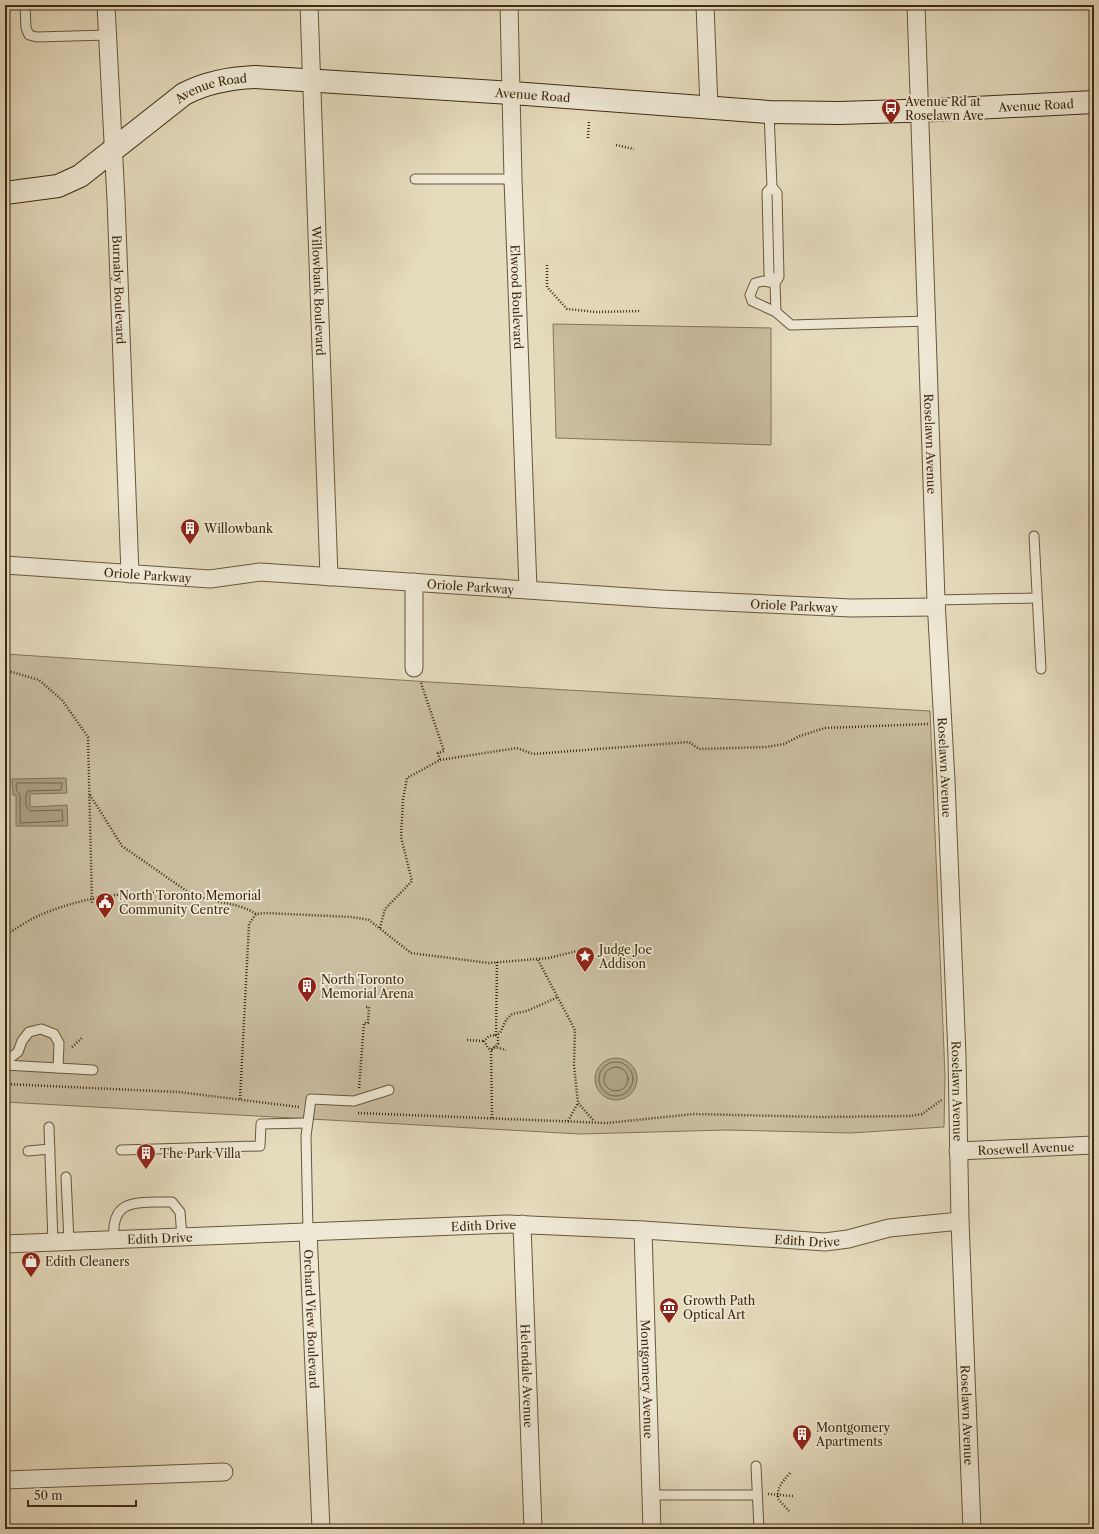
<svg xmlns="http://www.w3.org/2000/svg" width="1099" height="1534" font-family="'Libre Caslon Text',serif">
  <style>
    .green { fill: #c9bda0; stroke: #847458 }
    .water { fill: #ac9f83; stroke: #807155 }
    .lines { fill: none; stroke-linecap: round; stroke-linejoin: round }
    .shore { stroke: #75654a; stroke-width: 1 }
    .lane-casing { stroke: #68573c; stroke-width: 11 }
    .street-casing { stroke: #68573c; stroke-width: 19 }
    .secondary-casing { stroke: #3e2b11; stroke-width: 24 }
    .path { stroke: #3e2b11; stroke-width: 2.5; stroke-dasharray: 1 2; stroke-linecap: butt }
    .lane { stroke: #eee8d4; stroke-width: 9 }
    .street { stroke: #eee8d4; stroke-width: 17 }
    .secondary { stroke: #eee8d4; stroke-width: 22 }
    .labels { text-anchor: middle; dominant-baseline: central; stroke-width: 3.5; stroke-linejoin: round; paint-order: stroke }
    .street-label { font-size: 12px; fill: #3e2b11; stroke: #eee8d4 }
    .poi-label { font-size: 12px; fill: #3e2b11; stroke: #eee8d4; text-anchor: start }
  </style>
  <rect width="100%" height="100%" fill="#e5dbbd"/>
  <filter id="stains"><feTurbulence type="fractalNoise" baseFrequency=".005" numOctaves="4"/><feColorMatrix values="0 0 0 0 .2 0 0 0 0 .09 0 0 0 0 .02 0 0 0 .5 -.17"/></filter>
  <radialGradient id="worn" r=".72"><stop offset=".6" stop-color="#630" stop-opacity="0"/><stop offset="1" stop-color="#630" stop-opacity=".3"/></radialGradient>
  <g class="green">
    <path d="M553,324L771,328V445L556,438Z"/>
    <path d="M5,654L430,682L930,711L945,1076L944,1127L851,1133L726,1130L580,1134L5,1102Z"/>
  </g>
  <g class="water">
    <path d="M66,778L67,793L30,794V807L67,805L68,826H16V795H13L12,779Z"/>
    <circle cx="616" cy="1079" r="21"/>
  </g>
  <g class="lines">
    <g class="shore">
      <path d="M18,783H62L61,790L28,791L26,795V806L30,811L62,810L63,821L20,823V795L17,791L16,785Z"/>
      <circle cx="616" cy="1079" r="17"/>
      <circle cx="616" cy="1079" r="12"/>
    </g>
    <g class="lane-casing">
      <g id="lane">
        <path d="M25,5L26,28L29,35L37,37L107,35"/>
        <path d="M769,112L772,187L777,193L779,277L775,283"/>
        <path d="M415,179H513"/>
        <path d="M772,187L767,192L769,274L775,283L776,312"/>
        <path d="M775,283L763,281L755,283L750,295L752,301L776,312L791,325L928,321"/>
        <path d="M1034,536L1041,669"/>
        <path d="M936,600L1036,598"/>
        <path d="M5,1062L18,1052L22,1041L29,1032L41,1029L54,1034L59,1043L58,1068"/>
        <path d="M5,1065L93,1070"/>
        <path d="M49,1127L53,1243"/>
        <path d="M121,1150L260,1146L261,1124L307,1123"/>
        <path d="M28,1151L50,1149"/>
        <path d="M66,1177L69,1242"/>
        <path d="M308,1231L306,1136L311,1099L354,1101L389,1090"/>
        <path d="M114,1240C110,1196 140,1203 172,1202L180,1212L182,1237"/>
        <path d="M756,1466L759,1529"/>
        <path d="M651,1495H757"/>
      </g>
    </g>
    <g class="street-casing">
      <g id="street">
        <path id="s1" d="M106,5L116,200L130,574"/>
        <path id="s2" d="M309,5L329,577"/>
        <path id="s3" d="M509,5L513,179L528,589"/>
        <path d="M705,5L709,107"/>
        <path id="s4" d="M916,5L936,600L946,781L957,1056L960,1221L972,1529"/>
        <path id="s5" d="M5,565L210,579L260,572L661,599L851,608L936,607"/>
        <path d="M414,582V668"/>
        <path id="s6" d="M958,1151L1094,1145"/>
        <path id="s7" d="M522,1224L533,1529"/>
        <path id="s8" d="M643,1230L652,1529"/>
        <path id="s9" d="M308,1231L321,1529"/>
        <path id="s10" d="M5,1244L507,1224L643,1230L825,1242L848,1239L889,1228L960,1221"/>
        <path d="M5,1480L224,1472"/>
      </g>
    </g>
    <g class="secondary-casing">
      <g id="secondary">
        <path id="s11" d="M5,193L58,186L80,176L184,94C207,82 229,78 255,77L512,93L769,112L839,113L936,110L1094,102"/>
      </g>
    </g>
    <g class="path">
      <path d="M588,138L589,120"/>
      <path d="M616,145L634,149"/>
      <path d="M547,265V287L567,309L596,312L641,311"/>
      <path d="M5,670L39,680L62,700L88,737L92,903"/>
      <path d="M421,683L444,751L438,753L440,760"/>
      <path d="M90,795L122,846L191,894"/>
      <path d="M380,928L385,909L412,881L401,837L403,799L407,778L440,760L517,748L533,754L689,742L699,749L766,747L784,744L800,736L825,728L928,724"/>
      <path d="M5,935C16,929 28,920 40,915C95,892 158,886 216,901C230,904 244,906 256,914L266,913L352,917L369,920L411,953L489,963L549,958L589,948"/>
      <path d="M538,960L575,1030L574,1065L578,1103L594,1121"/>
      <path d="M497,962L496,1035L489,1036L484,1041L488,1048L491,1050L498,1044V1037L496,1035L500,1033L506,1020L512,1014L527,1011L558,997"/>
      <path d="M467,1040L484,1041"/>
      <path d="M72,1047L83,1037"/>
      <path d="M5,1084L179,1092L299,1107"/>
      <path d="M359,1088L364,1023H368L369,1007H366"/>
      <path d="M240,1099L249,924L256,914"/>
      <path d="M358,1113L607,1123L694,1114L821,1117L910,1116L922,1114L943,1099"/>
      <path d="M492,1118L491,1050L495,1047L506,1050"/>
      <path d="M568,1121L578,1103"/>
      <path d="M790,1473C782,1482 777,1487 778,1499L790,1512"/>
      <path d="M768,1494L793,1496"/>
    </g>
    <use href="#lane" class="lane"/>
    <use href="#street" class="street"/>
    <use href="#secondary" class="secondary"/>
  </g>
  <defs>
    <g id="bus-pin" transform="scale(1)"><path d="M0 17L-7.5 6A9.5 9.5 0 1 1 7.5 6Z" fill="#8f2418" stroke="#eee8d4"/><path d="M-5-6H5V4H4V6H2V4H-2V6H-4V4H-5ZM-3.5-4V0h7V-4ZM-3.5 1.2v1.5H-2V1.2ZM2 1.2v1.5H3.5V1.2Z" fill="#fff"/></g>
    <g id="building-pin" transform="scale(1)"><path d="M0 17L-7.5 6A9.5 9.5 0 1 1 7.5 6Z" fill="#8f2418" stroke="#eee8d4"/><path d="M-4-6H4V6H1V3H-1V6H-4ZM-2.5-4.3h1.7v1.8h-1.7ZM.8-4.3h1.7v1.8H.8ZM-2.5-1h1.7V.8h-1.7ZM.8-1h1.7V.8H.8Z" fill="#fff"/></g>
    <g id="civic-pin" transform="scale(1)"><path d="M0 17L-7.5 6A9.5 9.5 0 1 1 7.5 6Z" fill="#8f2418" stroke="#eee8d4"/><path d="M-.6-6.5H3V-4.5H.6V-3L4-1V1h2V6H-6V1h2V-1L-.6-3ZM-1.2 2.5V6h2.4V2.5Z" fill="#fff"/></g>
    <g id="sight-pin" transform="scale(1)"><path d="M0 17L-7.5 6A9.5 9.5 0 1 1 7.5 6Z" fill="#8f2418" stroke="#eee8d4"/><path d="M0-6L1.8-2.2L6-1.7L2.9 1.2L3.7 5.4L0 3.3L-3.7 5.4L-2.9 1.2L-6-1.7L-1.8-2.2Z" fill="#fff"/></g>
    <g id="shop-pin" transform="scale(1)"><path d="M0 17L-7.5 6A9.5 9.5 0 1 1 7.5 6Z" fill="#8f2418" stroke="#eee8d4"/><path d="M-5-2.5h2.3a2.7 3.5 0 0 1 5.4 0H5L5.5 6h-11ZM-1.5-2.5h3a1.5 2.3 0 0 0-3 0Z" fill="#fff"/></g>
    <g id="museum-pin" transform="scale(1)"><path d="M0 17L-7.5 6A9.5 9.5 0 1 1 7.5 6Z" fill="#8f2418" stroke="#eee8d4"/><path d="M0-6L6-3V-2H-6V-3ZM-5-1h2V3h-2ZM-1-1h2V3h-2ZM3-1h2V3H3ZM-6 4H6V6H-6Z" fill="#fff"/></g>
  </defs>
  <g fill-rule="evenodd">
    <use href="#bus-pin" x="891" y="108"/>
    <use href="#building-pin" x="190" y="528"/>
    <use href="#civic-pin" x="105" y="902"/>
    <use href="#sight-pin" x="585" y="956"/>
    <use href="#building-pin" x="307" y="986"/>
    <use href="#building-pin" x="146" y="1153"/>
    <use href="#shop-pin" x="31" y="1261"/>
    <use href="#museum-pin" x="669" y="1307"/>
    <use href="#building-pin" x="802" y="1434"/>
  </g>
  <g class="labels">
    <g class="street-label">
      <text stroke="none"><textPath href="#s11" startOffset="238">Avenue Road</textPath></text>
      <text stroke="none"><textPath href="#s11" startOffset="562">Avenue Road</textPath></text>
      <text stroke="none"><textPath href="#s11" startOffset="1066">Avenue Road</textPath></text>
      <text stroke="none"><textPath href="#s1" startOffset="285">Burnaby Boulevard</textPath></text>
      <text stroke="none"><textPath href="#s2" startOffset="286">Willowbank Boulevard</textPath></text>
      <text stroke="none"><textPath href="#s3" startOffset="292">Elwood Boulevard</textPath></text>
      <text stroke="none"><textPath href="#s4" startOffset="439">Roselawn Avenue</textPath></text>
      <text stroke="none"><textPath href="#s5" startOffset="143">Oriole Parkway</textPath></text>
      <text stroke="none"><textPath href="#s5" startOffset="467">Oriole Parkway</textPath></text>
      <text stroke="none"><textPath href="#s5" startOffset="791">Oriole Parkway</textPath></text>
      <text stroke="none"><textPath href="#s4" startOffset="763">Roselawn Avenue</textPath></text>
      <text stroke="none"><textPath href="#s4" startOffset="1087">Roselawn Avenue</textPath></text>
      <text stroke="none"><textPath href="#s6" startOffset="68">Rosewell Avenue</textPath></text>
      <text stroke="none"><textPath href="#s10" startOffset="479">Edith Drive</textPath></text>
      <text stroke="none"><textPath href="#s10" startOffset="155">Edith Drive</textPath></text>
      <text stroke="none"><textPath href="#s10" startOffset="803">Edith Drive</textPath></text>
      <text stroke="none"><textPath href="#s9" startOffset="88">Orchard View Boulevard</textPath></text>
      <text stroke="none"><textPath href="#s7" startOffset="152">Helendale Avenue</textPath></text>
      <text stroke="none"><textPath href="#s8" startOffset="149">Montgomery Avenue</textPath></text>
      <text stroke="none"><textPath href="#s4" startOffset="1411">Roselawn Avenue</textPath></text>
    </g>
    <g class="poi-label">
      <text x="905" y="101">Avenue Rd at<tspan x="905" dy="14">Roselawn Ave</tspan></text>
      <text x="204" y="528">Willowbank</text>
      <text x="119" y="895">North Toronto Memorial<tspan x="119" dy="14">Community Centre</tspan></text>
      <text x="599" y="949">Judge Joe<tspan x="599" dy="14">Addison</tspan></text>
      <text x="321" y="979">North Toronto<tspan x="321" dy="14">Memorial Arena</tspan></text>
      <text x="160" y="1153">The Park Villa</text>
      <text x="45" y="1261">Edith Cleaners</text>
      <text x="683" y="1300">Growth Path<tspan x="683" dy="14">Optical Art</tspan></text>
      <text x="816" y="1427">Montgomery<tspan x="816" dy="14">Apartments</tspan></text>
    </g>
  </g>
  <rect width="1099" height="1534" fill="none" stroke="#e5dbbd" stroke-width="20"/>
  <rect x="6" y="6" width="1087" height="1522" fill="none" stroke="#3e2b11" stroke-width="2"/>
  <rect x="10" y="10" width="1079" height="1514" fill="none" stroke="#3e2b11"/>
  <path d="M28 1500v6h108v-6" fill="none" stroke="#3e2b11" stroke-width="2"/>
  <text x="34" y="1500" font-size="12" fill="#3e2b11" stroke="#eee8d4" stroke-width="3" paint-order="stroke">50 m</text>
  <rect width="100%" height="100%" filter="url(#stains)"/>
  <rect width="100%" height="100%" fill="url(#worn)"/>
</svg>
